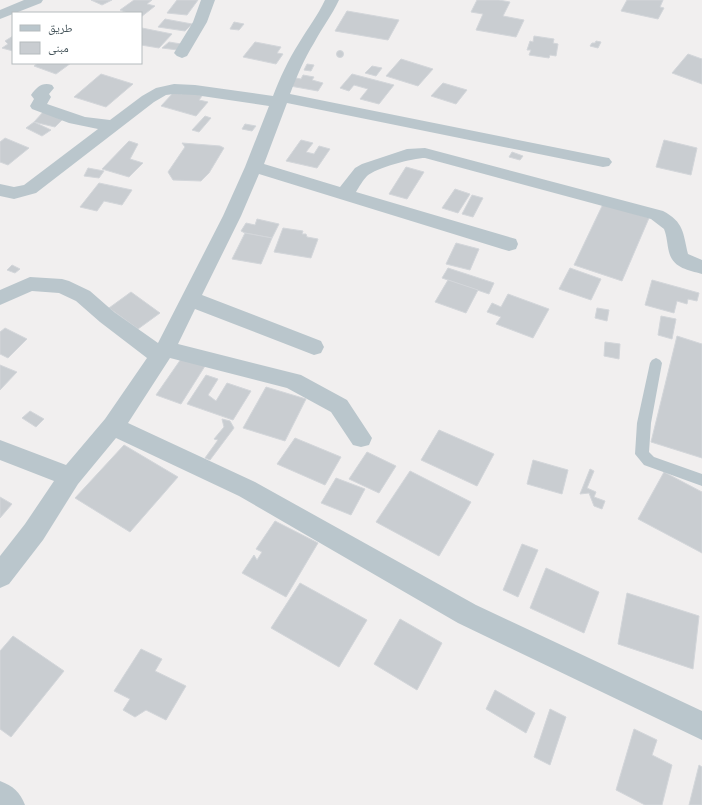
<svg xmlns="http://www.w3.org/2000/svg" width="702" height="805" font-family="Commissioner,'Noto Naskh Arabic',sans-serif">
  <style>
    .building { fill: #c9cdd1; stroke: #d3d6da }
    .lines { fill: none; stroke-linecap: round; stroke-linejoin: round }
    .service { fill: #bac6cc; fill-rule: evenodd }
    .minor { fill: #bac6cc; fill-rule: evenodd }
  </style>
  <rect width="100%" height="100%" fill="#f1efef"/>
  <g class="building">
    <path d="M91,0H112L102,5Z"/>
    <path d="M134,0H152L147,4L155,6L141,17V13H128L120,10Z"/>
    <path d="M177,0H198L187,15L167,13Z"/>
    <path d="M477,0H499L510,2L503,16L524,20L516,37L476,30L483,14L471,12Z"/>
    <path d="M627,0H663L660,7L664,8L658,19L621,11Z"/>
    <path d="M347,11L399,20L388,40L335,31Z"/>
    <path d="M165,19L192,24L185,31L158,27Z"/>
    <path d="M234,22L244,24L239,30L230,29Z"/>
    <path d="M142,28L172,34L159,48L141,45Z"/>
    <path d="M13,36V51L2,48L8,44L5,41Z"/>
    <path d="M534,36L554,39L553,43L558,44L556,56L550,55L549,58L529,55L531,50H527L530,41L533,42Z"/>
    <path d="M596,41L601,42L598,48L590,46L592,43H595Z"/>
    <path d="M169,42L181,44L178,50L162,48Z"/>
    <path d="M255,42L281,47L277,53L283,54L276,64L243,57Z"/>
    <circle cx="340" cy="54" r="3.5"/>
    <path d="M688,54L702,59V84L672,73Z"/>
    <path d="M401,59L433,69L418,86L386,76Z"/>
    <path d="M38,63H71L56,74L34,66Z"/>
    <path d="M307,64L314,65L311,71L304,70Z"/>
    <path d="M372,66L382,68L376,76L365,73Z"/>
    <path d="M101,74L133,84L106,107L74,97Z"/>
    <path d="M352,74L394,85L379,104L360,99L368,89L354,85L349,91L340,88Z"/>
    <path d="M303,75L314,77L312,80L323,83L318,91L290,86L296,78L301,79Z"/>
    <path d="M443,83L467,90L456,104L431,96Z"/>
    <path d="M185,91L202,96L199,100L208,102L196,116L161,106L174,92L182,94Z"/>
    <path d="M44,111L62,120L55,127L34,122Z"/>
    <path d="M205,116L211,118L199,132L192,130Z"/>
    <path d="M34,122L51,130L42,136L26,128Z"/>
    <path d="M245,124L256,126L252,131L242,129Z"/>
    <path d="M5,138L29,148L8,165L0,162V142Z"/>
    <path d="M301,140L313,143L306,152L314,154L319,146L330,149L317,168L286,161Z"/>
    <path d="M664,140L697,148L691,175L656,167Z"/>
    <path d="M129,141L138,144L130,159L143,163L129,177L102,169Z"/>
    <path d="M182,143L220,146L224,148L209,173L201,181L173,180L168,172L185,147Z"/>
    <path d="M512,152L523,156L520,160L509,157Z"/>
    <path d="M406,167L424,172L407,199L389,194Z"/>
    <path d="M88,168L104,171L99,178L84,176Z"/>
    <path d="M99,183L132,190L122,205L104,201L97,211L80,207Z"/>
    <path d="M455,189L470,194L458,213L442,208Z"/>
    <path d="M472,195L483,198L473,217L462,214Z"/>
    <path d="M603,204L649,218L622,281L574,265Z"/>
    <path d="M257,219L279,224L272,238L245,233L241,231L246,223L255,225Z"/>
    <path d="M283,228L303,231L302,234H306L307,237L318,239L311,258L274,252Z"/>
    <path d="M245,233L272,238L261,264L232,259Z"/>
    <path d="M456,243L479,249L470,270L446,264Z"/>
    <path d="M12,265L20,269L15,273L7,270Z"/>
    <path d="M448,268L494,283L489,294L442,278Z"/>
    <path d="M570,268L601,279L591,300L559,289Z"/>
    <path d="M448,280L478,290L466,313L435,302Z"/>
    <path d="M652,280L699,293L697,301L688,299L687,304L677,301L674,313L645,305Z"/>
    <path d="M131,292L160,313L138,329L109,308Z"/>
    <path d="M508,294L549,309L533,338L496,324L501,317L487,312L492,303L501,307Z"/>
    <path d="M597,308L609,310L607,321L595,318Z"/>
    <path d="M661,316L676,319L672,339L658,335Z"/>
    <path d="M5,328L27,339L8,358L0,354V332Z"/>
    <path d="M677,336L702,344V458L651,442Z"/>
    <path d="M605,342L620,344L619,359L604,356Z"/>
    <path d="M181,359L205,366L181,404L156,395Z"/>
    <path d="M0,365L17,372L0,390Z"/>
    <path d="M206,375L218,379L208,395L216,401L227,383L251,391L233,420L187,404Z"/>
    <path d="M266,387L306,399L285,441L243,428Z"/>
    <path d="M30,411L44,419L36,427L22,418Z"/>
    <path d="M222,419L230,421L234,428L210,460L205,458L218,440L214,439L224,427Z"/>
    <path d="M439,430L494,454L477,486L421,460Z"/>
    <path d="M295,438L341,457L325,485L277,464Z"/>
    <path d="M124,445L178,477L130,532L75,498Z"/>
    <path d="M367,452L396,466L379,493L349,479Z"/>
    <path d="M533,460L568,470L562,494L527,484Z"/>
    <path d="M590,469L594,471L587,488L596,492L594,497L605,501L602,509L594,506L589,493L580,494Z"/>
    <path d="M410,471L471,502L439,556L376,522Z"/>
    <path d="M664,472L702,492V553L638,519Z"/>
    <path d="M336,478L365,489L351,515L321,503Z"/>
    <path d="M0,497L12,504L0,518Z"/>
    <path d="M275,521L318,543L286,597L242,573L254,555L257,560L262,552L256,549Z"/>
    <path d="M522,544L538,550L518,597L503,590Z"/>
    <path d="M546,568L599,592L584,633L530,608Z"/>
    <path d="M300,583L367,620L339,667L271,628Z"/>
    <path d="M627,593L699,616L693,669L618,644Z"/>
    <path d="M400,619L442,643L417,690L374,664Z"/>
    <path d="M13,636L64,671L11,737L0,729V651Z"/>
    <path d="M141,649L162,659L155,671L186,686L166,720L146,710L135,717L123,710L130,699L114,691Z"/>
    <path d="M495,690L535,713L526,733L486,709Z"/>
    <path d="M550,709L566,717L550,765L534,757Z"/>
    <path d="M634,729L657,740L652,755L672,765L662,805H645L616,790Z"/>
    <path d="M699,765L702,767V805H689Z"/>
  </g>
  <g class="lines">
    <path class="service" d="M656,358L660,360L662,363L651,423L649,452L654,457L702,474V486L644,465L635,454L637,423L650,363L652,360Z"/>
    <g class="minor">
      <path d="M24,0H43L41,3L0,19V10Z"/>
      <path d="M201,0H215L207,22L187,56L182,58L177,56L174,53L193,22Z"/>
      <path d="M325,0H339C332,15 322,28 314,43C304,59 297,76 290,94L603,157L609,158L612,162L609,166L603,167L287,103L264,164L340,187L355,168L362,164L407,149L425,148L663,211C684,222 683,233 688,254L702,260V274C688,270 673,268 669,252C667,244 667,236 664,229L651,219L425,158C413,158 376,168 367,176C363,180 359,187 356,192L516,239L518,244L516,249L509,251L502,249L259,174L241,216L202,295L321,341L324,347L321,353L314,355L195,309L178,344L301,375L347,400L372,438L369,445L361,447L353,445L331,412L287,388L170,358L128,423L255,482L476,605L702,711V740L458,623L239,496L116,438L78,484L43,540L9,584L0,588V556L25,524L54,481L0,460V440L66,465L105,419L147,358L100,322L76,301L59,293L32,291L0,305V290L30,277L62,279L69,281L90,291L114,312L158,343L223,216L245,167L269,106L195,95L174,94L166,95L154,102L36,193L14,199L0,196V184L14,187L24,185L98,129L69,123L32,109L30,106L34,99L31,95C37,87 42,82 52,85L54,88L49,94L51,97L47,104L85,117L110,120L142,96L156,88L174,84L195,85L273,96C280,78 288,60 299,43C308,28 318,15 325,0Z"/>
      <path d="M0,781C13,786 20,792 25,805H0Z"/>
    </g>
  </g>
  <rect x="12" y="12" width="130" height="52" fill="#ffffff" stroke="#b5bbbe"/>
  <rect x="20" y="25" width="20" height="6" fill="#bac6cc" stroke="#b5bbbe"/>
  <text x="48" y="32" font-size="12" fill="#47565c">طريق</text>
  <rect x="20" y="42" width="20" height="12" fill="#c9cdd1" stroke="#b5bbbe"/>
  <text x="48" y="52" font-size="12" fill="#47565c">مبنى</text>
</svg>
